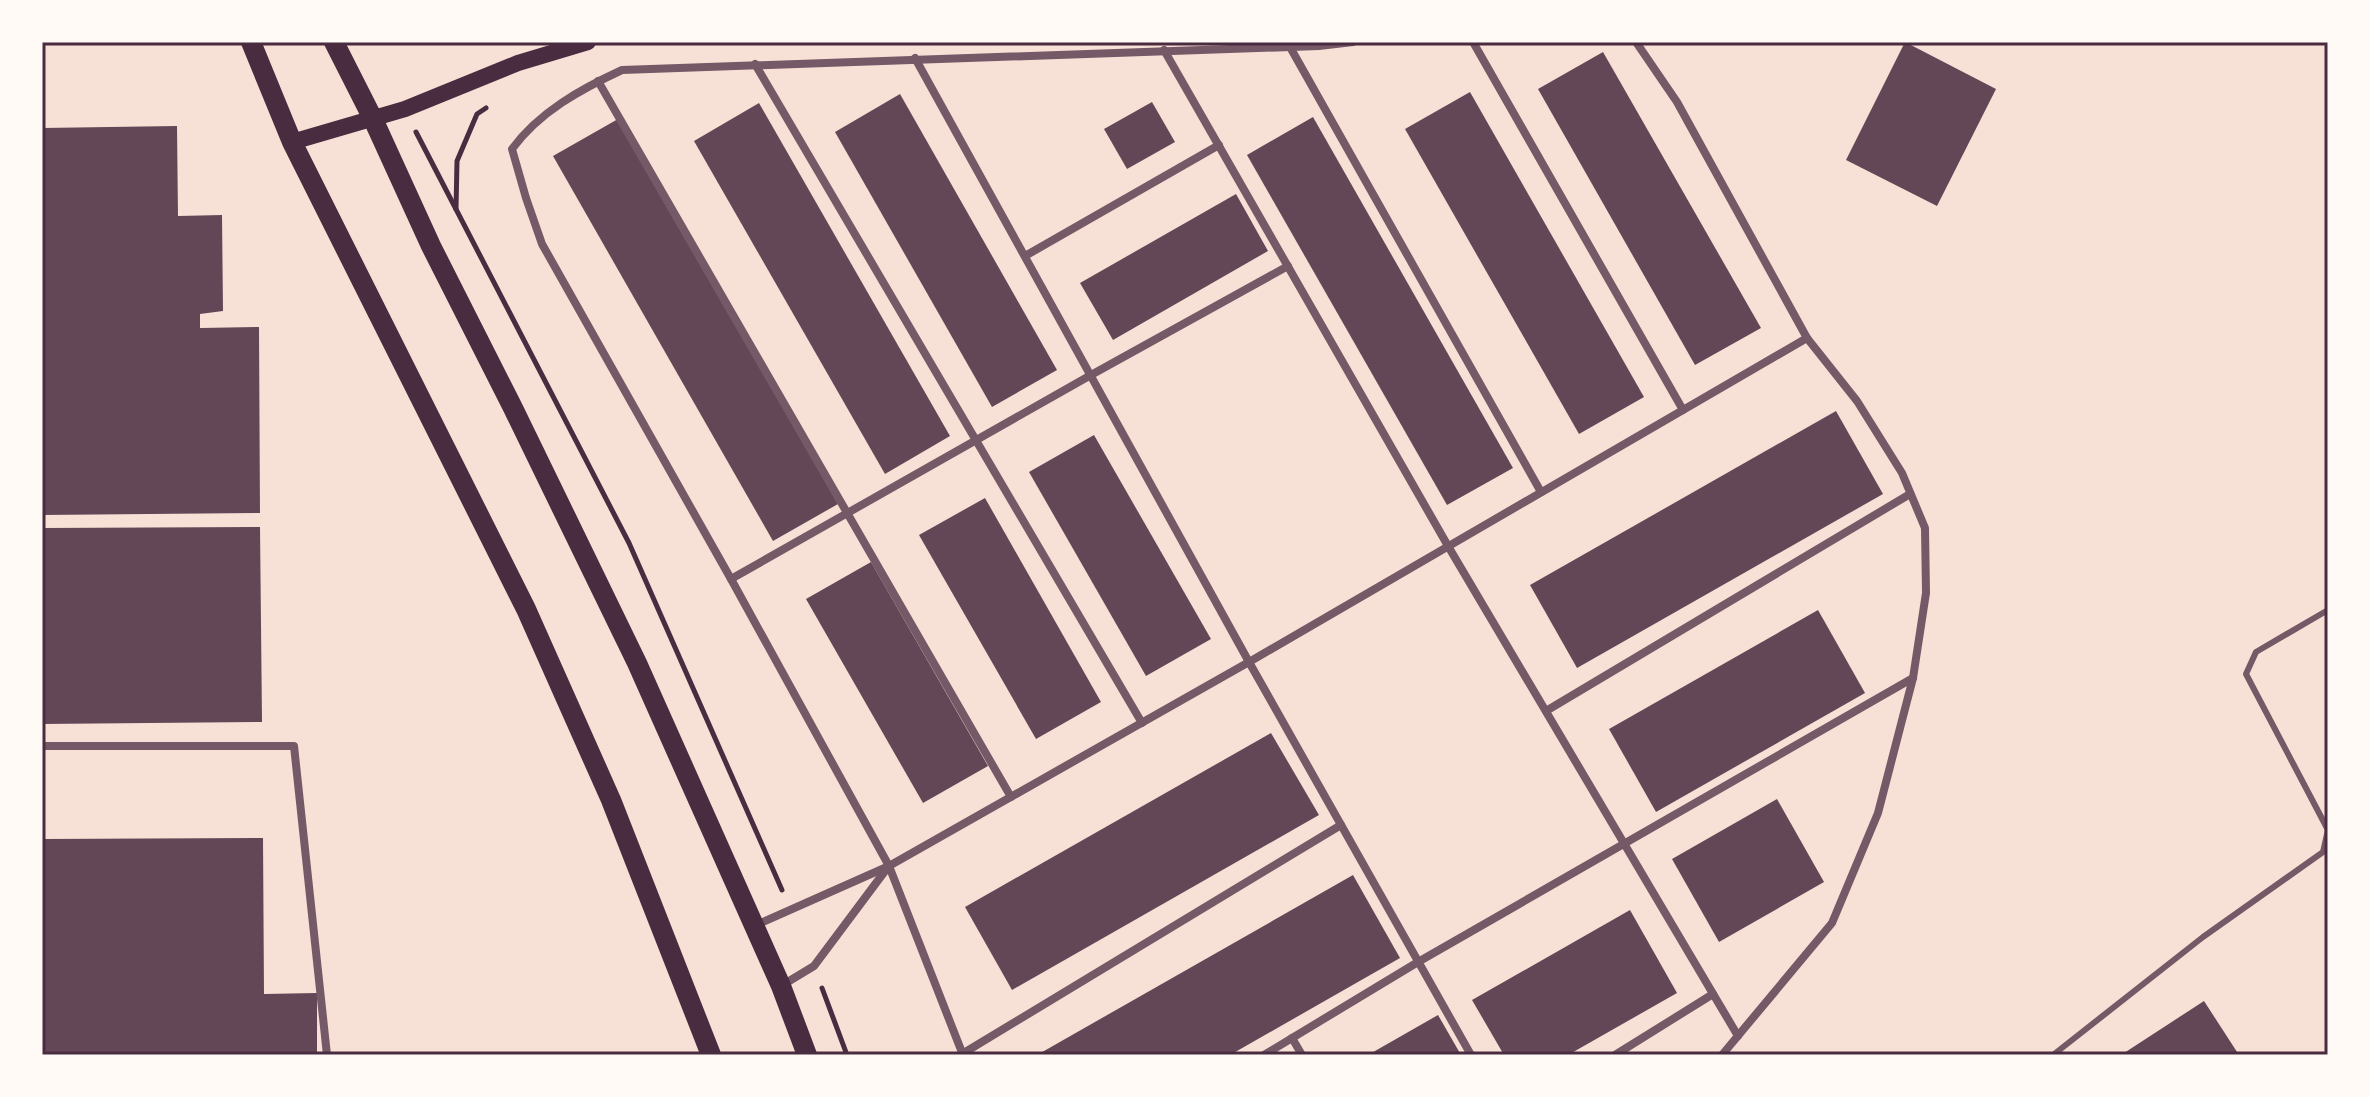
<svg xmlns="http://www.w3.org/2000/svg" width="2370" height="1097" font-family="'Work Sans',sans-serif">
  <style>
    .building { fill: #644757 }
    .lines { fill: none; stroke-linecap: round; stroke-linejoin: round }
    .path { stroke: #4a2c40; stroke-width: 5 }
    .service { stroke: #755966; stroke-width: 6 }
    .minor { stroke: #755966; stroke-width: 8 }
    .secondary { stroke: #4a2c40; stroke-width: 16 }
    .primary { stroke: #4a2c40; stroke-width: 20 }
    .neatline { fill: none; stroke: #4a2c40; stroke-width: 3 }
  </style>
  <rect width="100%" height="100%" fill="#f7e1d7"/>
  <g class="building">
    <path d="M1905,42L1996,89L1937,206L1846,160Z"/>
    <path d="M1603,52L1761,328L1695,365L1538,89Z"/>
    <path d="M1470,92L1644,397L1579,434L1405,129Z"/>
    <path d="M900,94L1057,370L992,407L835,132Z"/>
    <path d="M1152,102L1175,142L1127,169L1104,129Z"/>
    <path d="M759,103L950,436L885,474L694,141Z"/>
    <path d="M1313,117L1513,468L1447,505L1247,155Z"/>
    <path d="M618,119L838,504L773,541L553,156Z"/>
    <path d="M177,126L178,216L222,215L223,311L200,314V328L259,327L260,513L42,515V128Z"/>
    <path d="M1236,194L1268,251L1113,340L1080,283Z"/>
    <path d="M1836,411L1883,494L1577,668L1530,585Z"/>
    <path d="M1094,435L1211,639L1146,676L1029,472Z"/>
    <path d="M985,498L1101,702L1036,739L919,535Z"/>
    <path d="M260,527L262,722L42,724V528Z"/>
    <path d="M871,562L988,766L923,803L806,599Z"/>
    <path d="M1818,610L1865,693L1656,812L1609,729Z"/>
    <path d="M1271,733L1319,815L1012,990L965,907Z"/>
    <path d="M1777,799L1824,882L1719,942L1672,859Z"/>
    <path d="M263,838L264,994L317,993V1055H42V839Z"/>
    <path d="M1353,875L1400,958L1230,1055H1037Z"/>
    <path d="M1630,910L1677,993L1568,1055H1504L1472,1000Z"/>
    <path d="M2204,1001L2239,1055H2121Z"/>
    <path d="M1438,1015L1461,1055H1368Z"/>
  </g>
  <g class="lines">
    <g class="path">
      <path d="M416,132L629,543L782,890"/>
      <path d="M456,209L457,161L477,114L486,108"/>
      <path d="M822,988L847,1055"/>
    </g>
    <path class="service" d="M2053,1055L2203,937L2323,852L2328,830L2246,674L2256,652L2328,610"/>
    <g class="minor">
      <path d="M1473,42L1683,410"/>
      <path d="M1636,42L1677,102L1807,338L1857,401L1902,473L1925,528L1926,593L1913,678L1878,813L1832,923L1722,1055"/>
      <path d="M1290,47L1541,492"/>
      <path d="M1164,50L1448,546L1738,1036"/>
      <path d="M915,58L1249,662L1471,1055"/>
      <path d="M755,64L1142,723"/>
      <path d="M598,81L1011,797"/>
      <path d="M1025,256L1219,145"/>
      <path d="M731,579L1091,375L1288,266"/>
      <path d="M1546,711L1910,494"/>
      <path d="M42,746H294L327,1055"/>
      <path d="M754,926L889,866L1249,662L1807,338"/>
      <path d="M781,986L814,966L888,867"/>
      <path d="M1292,1038L1302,1055"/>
      <path d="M962,1054L1341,825"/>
      <path d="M963,1055L889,866L731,579L542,244L526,198L512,149C539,112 581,89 622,70L1319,46L1353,42"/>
      <path d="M1264,1055L1418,962L1913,678"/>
      <path d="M1615,1055L1713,994"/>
    </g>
    <path class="secondary" d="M292,142L405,109L518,63L588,42"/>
    <g class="primary">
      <path d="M251,42L292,142L526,609L611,800L711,1055"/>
      <path d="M334,42L373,119L431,246L513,408L637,663L781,986L807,1055"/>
    </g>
  </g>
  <rect width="2370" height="1097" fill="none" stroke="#fffaf5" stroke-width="88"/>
  <rect x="44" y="44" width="2282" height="1009" class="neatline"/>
</svg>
